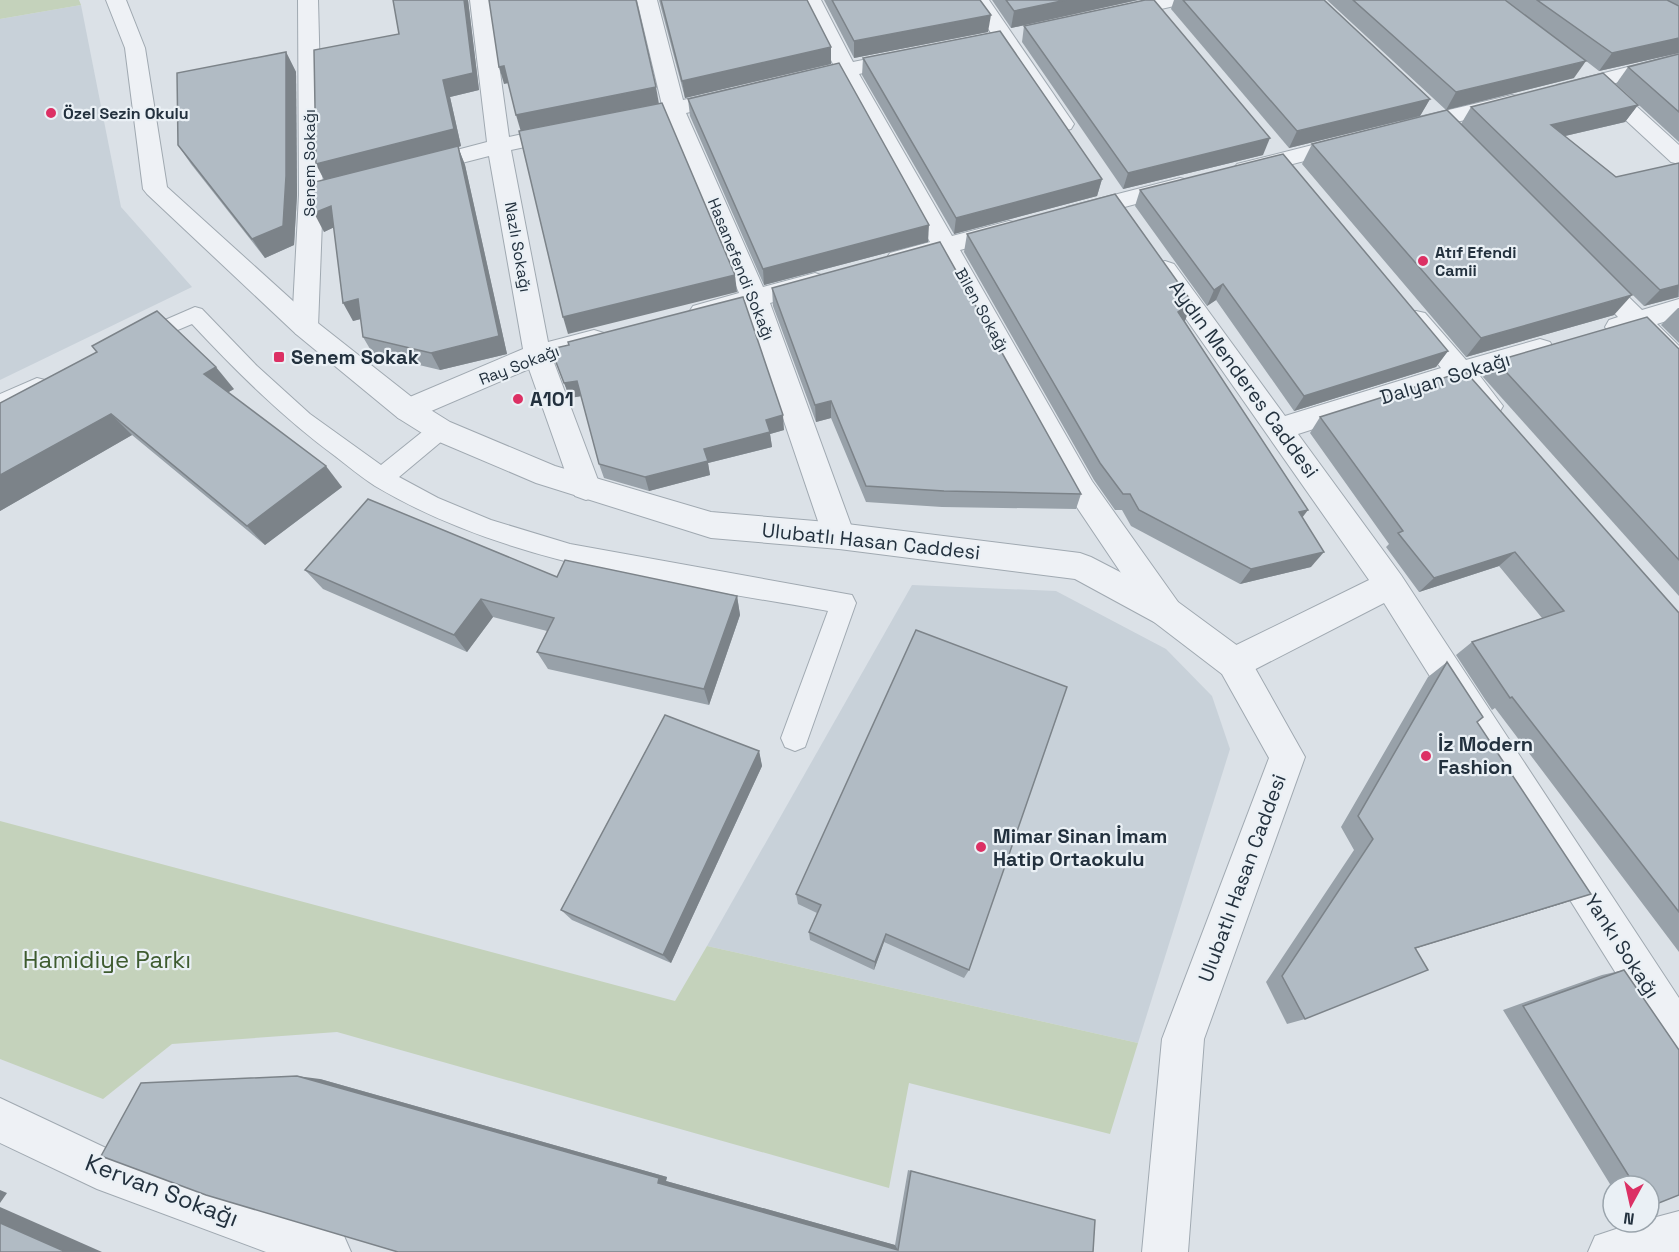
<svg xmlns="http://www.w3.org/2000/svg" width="1679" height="1252" font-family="'Space Grotesk',sans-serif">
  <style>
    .built { fill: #c8d1d9 }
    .green { fill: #c4d2bb }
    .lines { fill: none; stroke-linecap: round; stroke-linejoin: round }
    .service-casing { stroke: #a0a9b1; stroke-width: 2 }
    .minor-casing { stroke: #a0a9b1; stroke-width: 2 }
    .tertiary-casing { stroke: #a0a9b1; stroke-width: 2 }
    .service { fill: #eef1f5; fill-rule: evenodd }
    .minor { fill: #eef1f5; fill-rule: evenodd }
    .tertiary { fill: #eef1f5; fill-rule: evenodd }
    .wall { fill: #98a1a9 }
    .shaded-wall { fill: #7c8389 }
    .building { fill: #b1bbc4; stroke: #7c8389; stroke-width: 1.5 }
    .poi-dot { fill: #dc3064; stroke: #eaf0f5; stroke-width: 2 }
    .labels { text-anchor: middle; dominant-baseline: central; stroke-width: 4.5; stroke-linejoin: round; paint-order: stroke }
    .far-poi-label { font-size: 16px; font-weight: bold; fill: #23313e; stroke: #eaf0f5; text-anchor: start }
    .far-street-label { font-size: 16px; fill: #23313e; stroke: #eaf0f5 }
    .poi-label { font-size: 20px; font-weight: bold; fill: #23313e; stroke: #eaf0f5; text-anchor: start }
    .street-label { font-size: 20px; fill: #23313e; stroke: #eaf0f5 }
    .near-park-label { font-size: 24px; fill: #3e5b2f; stroke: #eaf0f5 }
    .near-street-label { font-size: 24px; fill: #23313e; stroke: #eaf0f5 }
  </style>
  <rect width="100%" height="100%" fill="#dbe1e7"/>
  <g class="built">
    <path d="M81,5L121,207L192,287L0,380V19Z"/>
    <path d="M912,585L1056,591L1166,649L1212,696L1230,749L1138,1043L707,946Z"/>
  </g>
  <g class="green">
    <path d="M0,0H79L81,5L0,19Z"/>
    <path d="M0,821L675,1001L707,946L1138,1043L1110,1134L909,1083L889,1188L337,1032L172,1044L103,1099L0,1059Z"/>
  </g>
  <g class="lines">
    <g class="service-casing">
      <g id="service">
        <path d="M195,307L202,309L257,366L310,414L381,465L432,424L440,422L448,424L451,430L448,436L399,477L438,498L491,520L570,544L852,595L856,603L805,747L795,751L785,747L781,738L828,611C674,583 512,567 375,486C361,477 348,466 335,456C282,417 237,372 192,324L142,345L135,343L132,338L135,333Z"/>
        <path d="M37,378L45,380L48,386L45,392L0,411V394Z"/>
      </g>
    </g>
    <g class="minor-casing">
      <g id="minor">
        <path d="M298,0H318L323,195L318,327L314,334L305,336L296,334L292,327L299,195Z"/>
        <path d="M470,0H490L509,137L564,125L572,127L575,132L572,137L511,150L548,342L594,330L604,333L607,340L604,347L553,360L601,488L597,496L586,500L575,496L571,488L529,369L408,421L398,418L394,410L398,402L523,349L489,156L419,174L411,172L407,167L411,162L487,142Z"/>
        <path d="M637,0H657L683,100L731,89L739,91L742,96L739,101L686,113L763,287L815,273L824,276L828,282L824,288L770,303L855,536L850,545L839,549L828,545L823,536L746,309L702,321L693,318L689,312L693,306L739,293L666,117L620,128L612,126L609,121L612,116L662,105Z"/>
        <path d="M801,0H821L853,62L907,51L914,53L918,57L914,61L859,74L952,236L1009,221L1018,223L1021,229L1018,235L960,250L1092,481L1178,602L1182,612L1178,622L1166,626L1154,622L1070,497L938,257L899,267L890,265L886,259L890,253L930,242L840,78L799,86L791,85L788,80L791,75L834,66Z"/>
        <path d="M969,0H989L1074,124L1071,129L1063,131L1055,129Z"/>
        <path d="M1149,0H1186L1183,4L1113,20L1106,18L1103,14L1106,10Z"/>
        <path d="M1679,54V66L1612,84L1679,145V164L1671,162L1592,89L1565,97L1557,95L1554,90L1557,85Z"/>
        <path d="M1512,95L1520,97L1523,102L1520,107L1410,133L1402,131L1399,126L1402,121Z"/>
        <path d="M1352,135L1360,137L1363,142L1360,147L1245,176L1237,174L1233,169L1237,164Z"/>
        <path d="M1180,178L1188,180L1192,185L1188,190L1076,220L1067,217L1064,212L1067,207Z"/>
        <path d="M1165,261L1174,264L1285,416L1441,368L1403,320L1407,313L1416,311L1425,313L1466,360L1540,339L1550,342L1554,349L1550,356L1480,376L1503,406L1499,413C1477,420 1467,399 1454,384L1298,434L1401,575L1679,998V1056L1664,1050L1384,603L1246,674L1234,678L1222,674L1217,663L1222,652L1369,580L1156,276L1152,270L1156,264Z"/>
        <path d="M1591,266L1600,269L1642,310L1679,299V317L1657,324L1679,346V372L1669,369L1633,332L1618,336L1609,334L1605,327L1609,320L1618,317L1578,275L1582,269Z"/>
        <path d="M0,1098L106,1148L344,1236L351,1252H266L97,1189L0,1143Z"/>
        <path d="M1679,1211V1252H1588L1595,1236L1637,1222H1649V1219Z"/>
      </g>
    </g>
    <g class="tertiary-casing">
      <path id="tertiary" d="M106,0H126L145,48L167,187L314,320L418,402L450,422L555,466L711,512L839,523L1080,553L1091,557L1178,602L1246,652L1305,757L1204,1039L1188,1252H1142L1162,1039L1269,758L1222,674L1154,622L1075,579L839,549L711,538L536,483L430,438L398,418L296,334L147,194L143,189L125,48Z"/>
    </g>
    <use href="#service" class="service"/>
    <use href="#minor" class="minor"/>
    <use href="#tertiary" class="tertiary"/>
  </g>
  <g class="wall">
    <path d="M393,0H468L479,90L450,97L461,146L458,147L465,165L507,354L440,370L373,354L363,337L361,319L353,321L334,227L324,232V180L316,164L399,34Z"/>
    <path d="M659,0H807L831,64L685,98Z"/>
    <path d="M824,0H980L988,32L854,58Z"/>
    <path d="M992,0H1138L1011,28Z"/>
    <path d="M1174,0H1324L1430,99L1420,116L1289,148L1171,9Z"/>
    <path d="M1327,0H1679V53L1599,71L1568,47L1574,78L1446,110Z"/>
    <path d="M1024,26L1263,155L1123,189L1022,42Z"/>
    <path d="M286,52L296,72L297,195L294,245L265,258L191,164L178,145Z"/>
    <path d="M1679,54V142L1616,84L1628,67Z"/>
    <path d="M863,58L1102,179L1097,196L954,234L862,75Z"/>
    <path d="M688,99L928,242L764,285L690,116Z"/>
    <path d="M1638,105L1625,122L1565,136L1616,177L1679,163V297L1644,306L1559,222L1614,315L1466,357L1302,164L1312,144L1461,124L1471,107Z"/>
    <path d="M1140,190L1448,351L1436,367L1294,411L1216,300L1207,306L1135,206Z"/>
    <path d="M967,234L1185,321L1302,518L1311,567L1240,584L1131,526L1122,510H1115L1094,480L964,252Z"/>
    <path d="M772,288L1081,494L1076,509L942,507L866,502L831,418L816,422L773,306Z"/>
    <path d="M1678,308H1679V343L1661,325Z"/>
    <path d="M551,349L784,430L770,434L772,447L708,463L710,475L649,491L604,478L599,464L581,396L570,398Z"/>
    <path d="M1679,349V596L1483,377L1496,361Z"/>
    <path d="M234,389L228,392L342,487L265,545L132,435L0,511V403Z"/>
    <path d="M1320,417L1679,613V952L1495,708L1492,710L1456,655L1472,642L1542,618L1499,566L1419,592L1386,547L1389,544L1310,433Z"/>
    <path d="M305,570L557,577L737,596L740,615L709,705L548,669L537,652L547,631L493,617L467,652L323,589Z"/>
    <path d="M1447,662L1564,903L1415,948L1305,1019L1287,1024L1266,982L1354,850L1341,827L1428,677Z"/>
    <path d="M759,751L762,766L671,963L572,920L561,910Z"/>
    <path d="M796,894L969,970L964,978L884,942L874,970L810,940L809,932L817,913L798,904Z"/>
    <path d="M1624,970L1649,1186H1613V1189L1503,1010L1602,975Z"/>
    <path d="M320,1079L667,1177L666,1181L895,1245L908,1170L1095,1220L1093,1252H398Z"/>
  </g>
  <g class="shaded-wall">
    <path d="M464,0H468L479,90L450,97L461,146L458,147L465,165L507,354L440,370L431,353L325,181L316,164Z"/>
    <path d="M1066,0H1138L1011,28L1014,11Z"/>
    <path d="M991,15L988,32L854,58V41Z"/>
    <path d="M1679,38V53L1599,71L1612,53Z"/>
    <path d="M831,47V64L685,98L682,81Z"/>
    <path d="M286,52L296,72L297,195L294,245L265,258L252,239Z"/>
    <path d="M1586,61L1574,78L1446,110L1456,92Z"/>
    <path d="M504,66L509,83L504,84L499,67Z"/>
    <path d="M656,87L659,104L521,132L516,115Z"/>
    <path d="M1430,99L1420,116L1289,148L1297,131Z"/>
    <path d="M1638,105L1625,122L1539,142L1551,125Z"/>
    <path d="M1270,138L1263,155L1123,189L1128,173Z"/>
    <path d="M1102,179L1097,196L954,234L956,218Z"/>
    <path d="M331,206L341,224L324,232L314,213Z"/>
    <path d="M929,225L928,242L764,285L763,269Z"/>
    <path d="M735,275L737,292L568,334L563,317Z"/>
    <path d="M1223,284L1216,300L1207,306L1214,290Z"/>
    <path d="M1679,285L1678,297L1644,306L1660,290Z"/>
    <path d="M1632,295L1614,315L1466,357L1481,338Z"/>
    <path d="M358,299L368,317L353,321L343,303Z"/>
    <path d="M1192,302L1185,321L1171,330L1178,312Z"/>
    <path d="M1448,351L1436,367L1294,411L1304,396Z"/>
    <path d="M216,367L234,389L222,396L204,374Z"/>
    <path d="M577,381L582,396L570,398L564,383Z"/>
    <path d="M831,401V418L816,422L815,405Z"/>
    <path d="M111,414L132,435L0,511V475Z"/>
    <path d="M783,415L784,430L770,434L772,447L708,463L710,475L649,491L645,477L766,420Z"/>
    <path d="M326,466L342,487L265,545L247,526Z"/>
    <path d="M1308,510L1296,526L1299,512Z"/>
    <path d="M1324,552L1311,567L1240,584L1251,569Z"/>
    <path d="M1515,552L1499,566L1419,592L1434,578Z"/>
    <path d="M737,596L740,615L709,705L704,689Z"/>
    <path d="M481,599L493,617L467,652L454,635Z"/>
    <path d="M759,751L762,766L671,963L663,955Z"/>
    <path d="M1591,894L1564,903L1394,955L1415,948Z"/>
    <path d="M886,934L884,942L874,970L875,962Z"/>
    <path d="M297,1076L320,1079L667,1177L666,1181L895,1245L898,1250L658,1183Z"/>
    <path d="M0,1190L7,1193L0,1203Z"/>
    <path d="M0,1207L102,1252H66L0,1223Z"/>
  </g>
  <g class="building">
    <path d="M393,0H464L473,73L443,80L454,129L316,164L314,50L399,34Z"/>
    <path d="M489,0H636L656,87L516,115L504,66L499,67Z"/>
    <path d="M661,0H807L831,47L682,81Z"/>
    <path d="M832,0H980L991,15L854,41Z"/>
    <path d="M1006,0H1066L1014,11Z"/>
    <path d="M1145,0H1154L1270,138L1128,173L1024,26Z"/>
    <path d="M1183,0H1324L1430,99L1297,131Z"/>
    <path d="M1353,0H1505L1586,61L1456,92Z"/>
    <path d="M1537,0H1667L1679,6V38L1612,53Z"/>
    <path d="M1000,31L1102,179L956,218L863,58Z"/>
    <path d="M286,52V176L283,226L252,239L178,145L177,73Z"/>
    <path d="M1679,54V112L1628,67Z"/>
    <path d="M839,63L929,225L763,269L688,99Z"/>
    <path d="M1603,73L1638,105L1551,125L1616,177L1679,163V285L1660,290L1471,107Z"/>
    <path d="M662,103L735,275L563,317L519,131Z"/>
    <path d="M1447,110L1632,295L1481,338L1312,144Z"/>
    <path d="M458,146L499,336L431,353L363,337L358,299L343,303L331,206L314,213L315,182Z"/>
    <path d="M1283,154L1448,351L1304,396L1223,284L1214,290L1140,190Z"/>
    <path d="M1115,194L1192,302L1178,312L1308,510L1299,512L1324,552L1251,569L1139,510L1130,494H1123L1100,463L967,234Z"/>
    <path d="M940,242L1081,494L944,491L866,486L831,401L815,405L772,288Z"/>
    <path d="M743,297L783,415L766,420L770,432L704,449L708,461L645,477L599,464L577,381L564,383L551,349L569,345L568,342Z"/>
    <path d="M157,311L216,367L204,374L326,466L247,526L111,414L0,475V403L97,352L92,346Z"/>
    <path d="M1647,317L1679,349V560L1496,361Z"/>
    <path d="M1465,371L1679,613V912L1512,697L1510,698L1472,642L1564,611L1515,552L1434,578L1398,533L1403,531L1320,417Z"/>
    <path d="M368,499L557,577L565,560L737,596L704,689L537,652L554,618L481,599L454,635L305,570Z"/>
    <path d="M916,630L1067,687L969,970L886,934L875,962L809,932L821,905L796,894Z"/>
    <path d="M1447,662L1483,717L1477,722L1591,894L1415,948L1428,970L1305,1019L1282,976L1373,839L1358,816Z"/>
    <path d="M665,715L759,751L663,955L561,910Z"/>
    <path d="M1624,970L1679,1050V1195L1649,1207V1186H1635L1523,1006Z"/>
    <path d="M297,1076L659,1178L658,1183L898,1250L911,1171L1095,1220L1093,1252H398L206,1195L101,1156L141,1083Z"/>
    <path d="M0,1223L66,1252H0Z"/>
  </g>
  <g class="poi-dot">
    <circle cx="51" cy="113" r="6"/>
    <circle cx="1423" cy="261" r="6"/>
    <rect x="273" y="351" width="12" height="12" rx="3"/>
    <circle cx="518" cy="399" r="6"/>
    <circle cx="1426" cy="756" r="6"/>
    <circle cx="981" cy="847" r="6"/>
  </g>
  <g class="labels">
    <g class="far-poi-label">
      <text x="63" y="113">Özel Sezin Okulu</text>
      <text x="1435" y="252">Atıf Efendi<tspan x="1435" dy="18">Camii</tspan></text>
    </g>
    <g class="far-street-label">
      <text transform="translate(309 163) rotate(-90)">Senem Sokağı</text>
      <text transform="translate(518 247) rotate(80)">Nazlı Sokağı</text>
      <text transform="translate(741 269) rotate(68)">Hasanefendi Sokağı</text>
      <text transform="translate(982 310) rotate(61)">Bilen Sokağı</text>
      <text transform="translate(519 365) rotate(-21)">Ray Sokağı</text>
    </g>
    <g class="poi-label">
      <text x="291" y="357">Senem Sokak</text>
      <text x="530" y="399">A101</text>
      <text x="1438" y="744">İz Modern<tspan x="1438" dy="23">Fashion</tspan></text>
      <text x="993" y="836">Mimar Sinan İmam<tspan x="993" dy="23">Hatip Ortaokulu</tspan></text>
    </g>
    <g class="street-label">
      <text transform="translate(1445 378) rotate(-17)">Dalyan Sokağı</text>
      <text transform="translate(1244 379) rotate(54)">Aydın Menderes Caddesi</text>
      <text transform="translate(871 541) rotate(6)">Ulubatlı Hasan Caddesi</text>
      <text transform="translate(1242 878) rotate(-70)">Ulubatlı Hasan Caddesi</text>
      <text transform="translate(1622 946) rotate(57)">Yankı Sokağı</text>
    </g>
    <g class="near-park-label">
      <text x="107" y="959">Hamidiye Parkı</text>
    </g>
    <g class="near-street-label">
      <text transform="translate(162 1190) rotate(21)">Kervan Sokağı</text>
    </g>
  </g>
  <g transform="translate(1631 1204) rotate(188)"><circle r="28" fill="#eaf0f5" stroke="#9aa4ac" stroke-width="1.5"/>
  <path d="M0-4.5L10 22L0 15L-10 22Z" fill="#dc3064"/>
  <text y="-9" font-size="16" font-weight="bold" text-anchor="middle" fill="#23313e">N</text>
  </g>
</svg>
